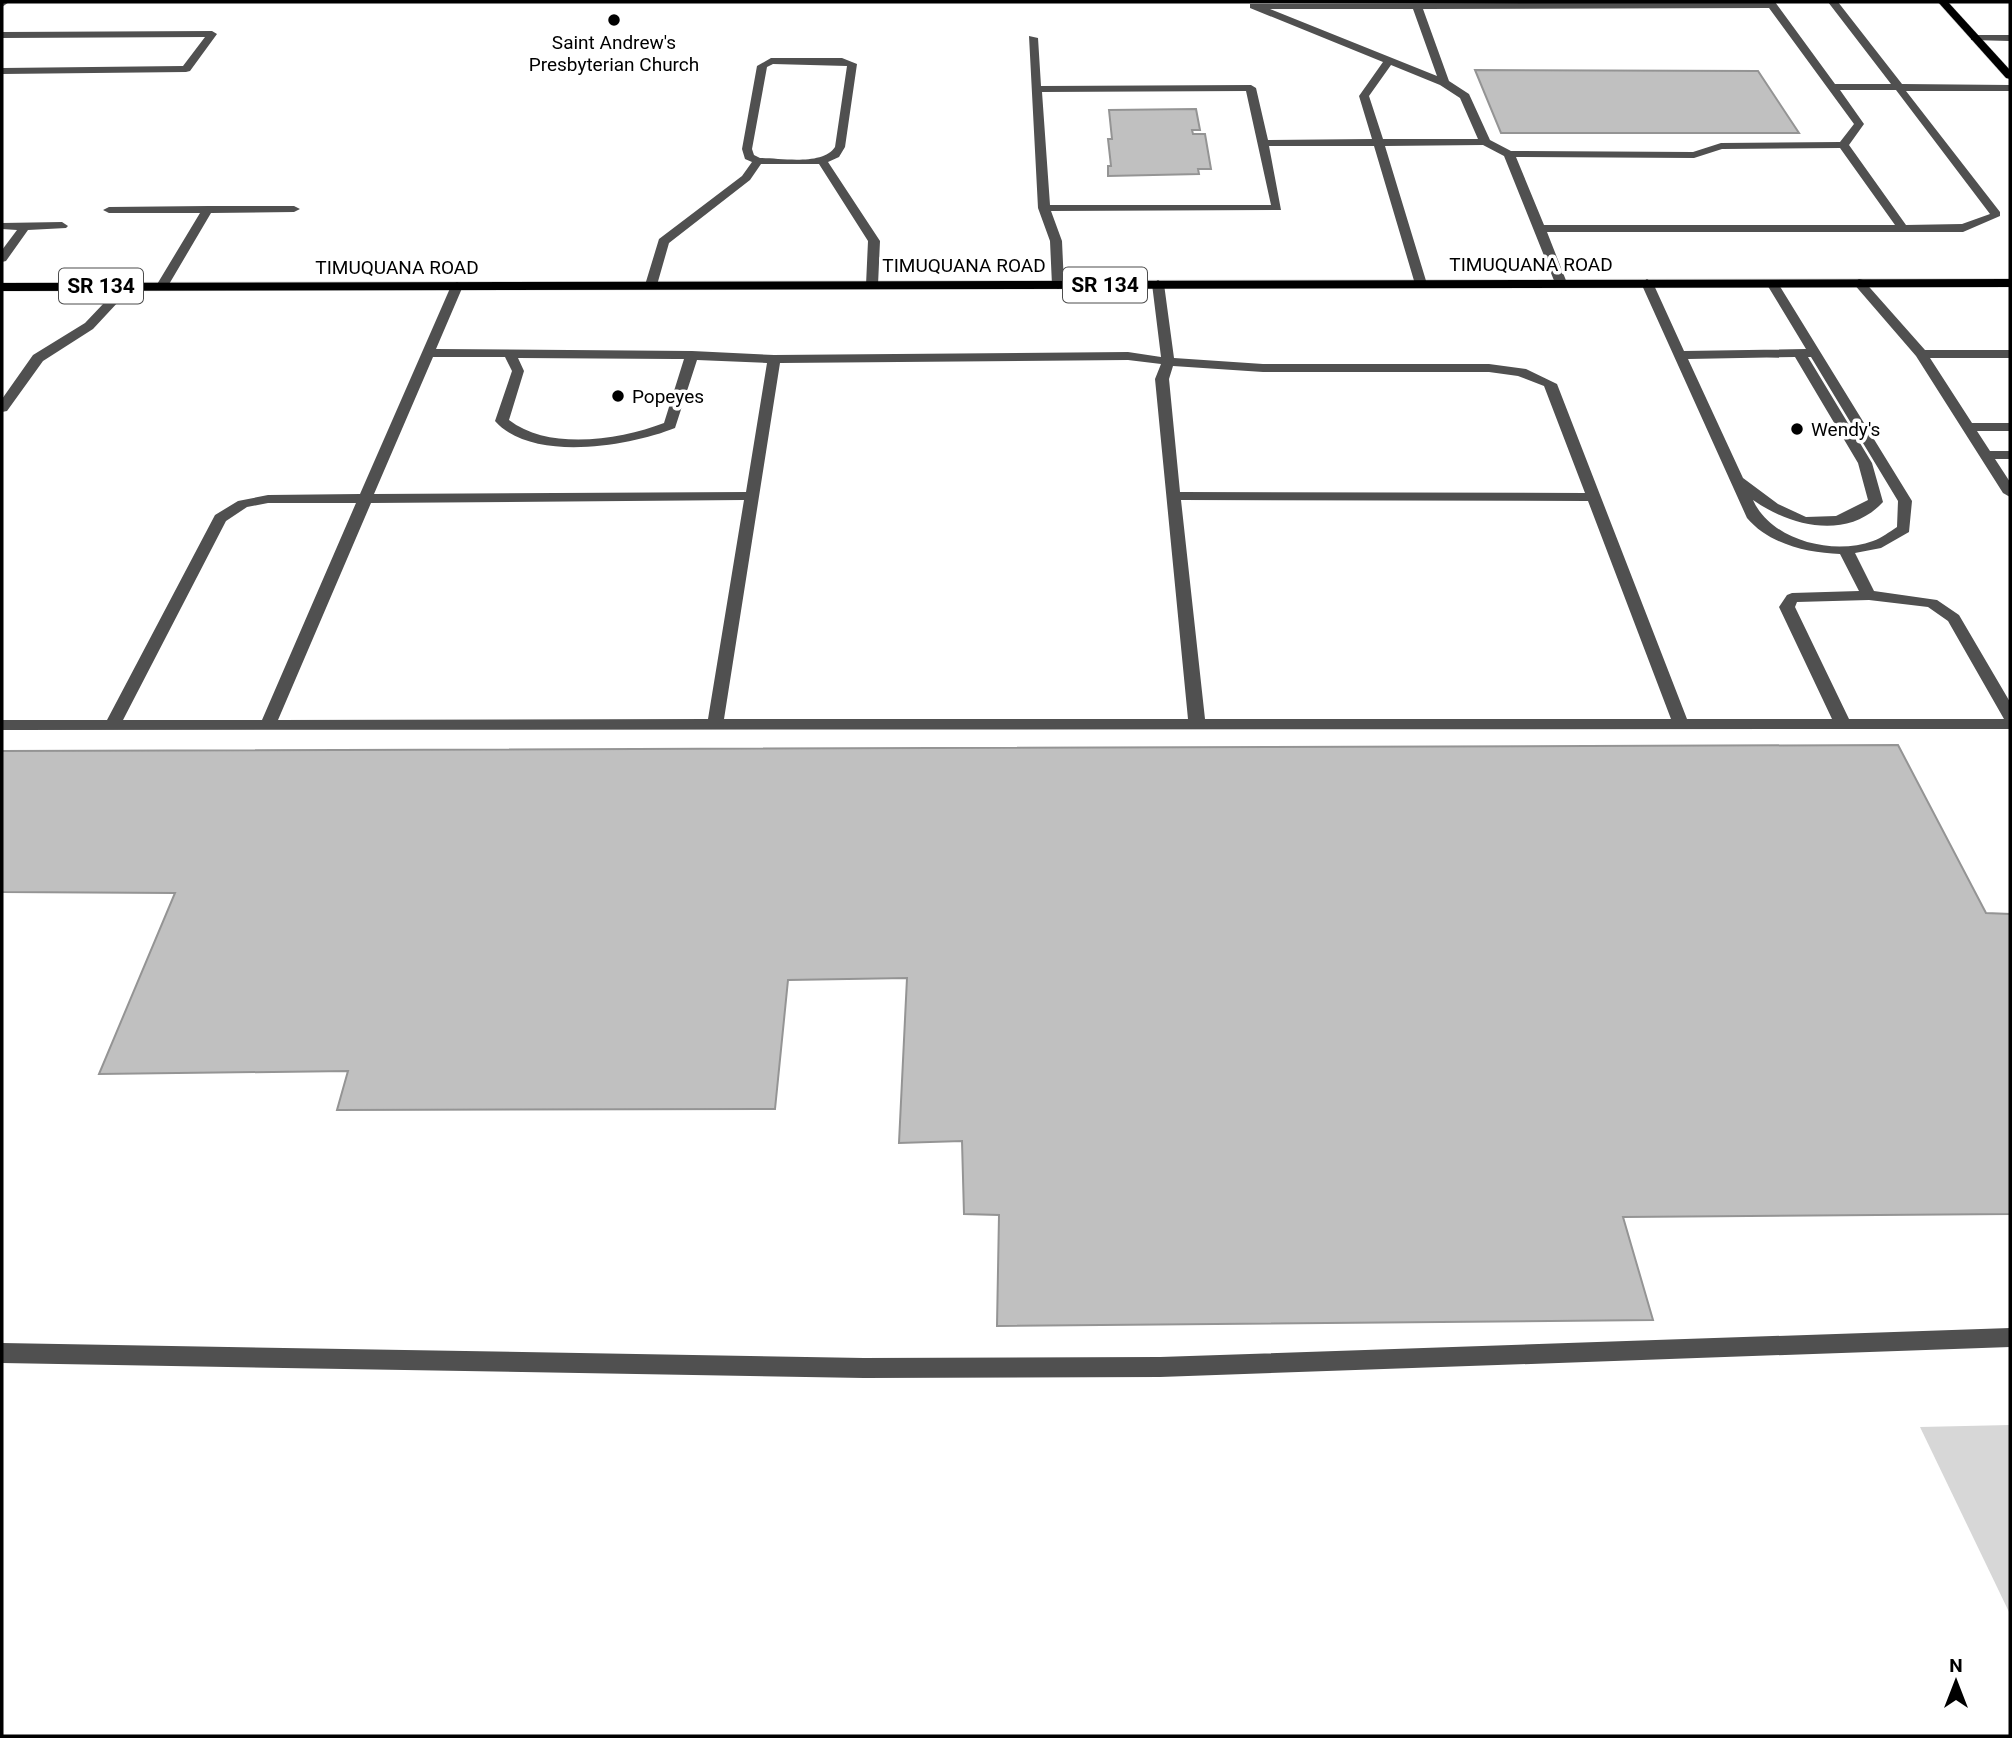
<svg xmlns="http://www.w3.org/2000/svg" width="2012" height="1738" font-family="Roboto,sans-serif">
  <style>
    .green { fill: #d7d7d7 }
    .building { fill: #c0c0c0; stroke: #949494; stroke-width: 2 }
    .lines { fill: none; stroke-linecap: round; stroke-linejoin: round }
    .major-casing { stroke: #dbdbdb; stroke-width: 1 }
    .minor { fill: #505050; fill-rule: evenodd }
    .major { fill: #000; fill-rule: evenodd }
    .poi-dot { fill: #000; stroke: #fff; stroke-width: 2.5 }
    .labels { text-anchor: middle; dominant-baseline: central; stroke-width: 7; stroke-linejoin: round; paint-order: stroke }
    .far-poi-label { font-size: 19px; fill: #000; stroke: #fff; text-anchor: start }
    .far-street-label { font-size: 19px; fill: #000; stroke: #fff }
    .shield { fill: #fff; stroke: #4c4c4c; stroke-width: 2 }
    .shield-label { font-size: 21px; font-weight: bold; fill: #000 }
  </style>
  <rect width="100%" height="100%" fill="#fff"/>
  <path class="green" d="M2010,1425V1614L1920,1427Z"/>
  <g class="building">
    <path d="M1475,70L1758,71L1799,133H1501Z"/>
    <path d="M1196,109L1200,130H1192L1193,134H1205L1211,169H1198L1199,174L1108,176V166H1111L1108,139H1112L1109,110Z"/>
    <path d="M1898,745L1986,913L2010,914V1214L1623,1217L1653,1320L997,1326L999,1215L964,1214L962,1141L899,1143L907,978L788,980L775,1109L337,1110L348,1071L99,1074L175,893L2,892V751Z"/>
  </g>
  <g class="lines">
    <g class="major-casing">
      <g id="major">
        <path d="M1938,2H1948L2010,70V79L2006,78Z"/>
        <path d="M2010,279V287L2,291V283Z"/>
      </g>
    </g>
    <g class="minor">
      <path d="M2,2H9L2,7Z"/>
      <path d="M1775,2L1835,84H1891L1828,2H1838L1902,84L2010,85V91H1906L2000,212V216L1963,232H1547L1567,283L1561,287L1555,283L1504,156L1483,145L1385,146L1427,284L1421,288L1415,284L1374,146H1269L1281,210L1051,211L1062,241L1064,285L1058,289L1052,285L1050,241L1038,208L1029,36L1038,38L1041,86L1251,85L1256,88L1268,140L1372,139L1359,96L1383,62L1250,8V4ZM1769,8L1854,124L1840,142L1721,143L1693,152L1511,151L1490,140L1469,94L1449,81L1423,9ZM1270,9H1413L1437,76ZM1391,65L1440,85L1460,98L1478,139H1383L1369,96ZM1840,90H1896L1990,214L1962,224L1906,225L1849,145L1864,124ZM1246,91L1271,205H1050L1042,92ZM1840,148L1895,225H1544L1516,157L1694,158L1722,149Z"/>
      <path d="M2,32L212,31L217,34L190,71L186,72L2,74V68L183,66L205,37L2,38Z"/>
      <path d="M1975,35H2010V41L1971,40V36Z"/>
      <path d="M771,58H842L857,64L845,147L839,157L828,162L880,241L878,285L872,289L866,285L868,241L819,164H761L750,180L669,243L657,285L647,288L645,285L659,239L742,176L752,162L745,159L742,149L757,66ZM773,64L847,66L835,147C823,166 780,158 760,158L754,155L752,149L767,67Z"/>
      <path d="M208,206H294L300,209L294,212L211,213L168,286L162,290L156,286L200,213H109L103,210L109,207Z"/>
      <path d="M62,222L68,226L66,228L28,230L6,261L2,262V250L17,230L2,229V223Z"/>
      <path d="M1647,279L1653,283L1684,351L1806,349L1766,283L1776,280L1912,501L1909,532L1881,548L1855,553L1874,591L1937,600L1959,615L2010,702V729L2,730V720H107L215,515L238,501L268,495L360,494L451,286L457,282L463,286L436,349L692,351L774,355L1128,352L1161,357L1152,284L1158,280L1164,284L1174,358L1263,364H1489L1526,369L1557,384L1687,719H1832L1779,607L1787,595L1792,593L1859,591L1840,554C1807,553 1769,544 1747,518L1641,283ZM433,357H505L512,371L495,421C532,463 630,446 675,428L697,360L767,363L746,492L374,494ZM1795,357L1858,463L1868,500L1836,516L1806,517L1778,504L1743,478L1688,359ZM1808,357H1811L1898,501L1897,527C1889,532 1882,538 1873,541C1832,556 1771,540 1753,500C1790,526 1847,541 1883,502L1872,463ZM518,358L676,359H684L664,423C620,440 549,451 509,420L524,371ZM1128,360L1161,364L1155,379L1188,719H724L780,363ZM1173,366L1263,372H1489L1518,376L1544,386L1585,493L1180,492L1169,379ZM744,500L708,719L278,720L371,503ZM1181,500L1588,501L1671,719H1205ZM268,503H356L262,720H123L226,521L247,507ZM1869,600L1928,607L1948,621L2004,719H1849L1795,607L1797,602Z"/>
      <path d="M1859,279L1863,280L1925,350H2010V358H1930L1972,423H2010V431H1977L1990,451H2010V459H1995L2010,482V497L2003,493L1916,356L1853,283Z"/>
      <path d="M123,283L133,286L93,329L43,361L7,411L2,412V399L33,355L85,323Z"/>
      <path d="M2010,1328V1347L1160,1377L864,1378L2,1363V1343L864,1358L1160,1357Z"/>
    </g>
    <use href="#major" class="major"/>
  </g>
  <g class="poi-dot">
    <circle cx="614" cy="20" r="7"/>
    <circle cx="618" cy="396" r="7"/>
    <circle cx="1797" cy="429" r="7"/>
  </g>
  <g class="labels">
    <g class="far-poi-label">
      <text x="614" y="42" text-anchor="middle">Saint Andrew's<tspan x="614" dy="22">Presbyterian Church</tspan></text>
      <text x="632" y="396">Popeyes</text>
      <text x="1811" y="429">Wendy's</text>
    </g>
    <g class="far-street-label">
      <text x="1531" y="264">TIMUQUANA ROAD</text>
      <text x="964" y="265">TIMUQUANA ROAD</text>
      <text x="397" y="267">TIMUQUANA ROAD</text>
    </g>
    <g class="shield">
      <rect x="1063" y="267.5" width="84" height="35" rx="5"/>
      <rect x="59" y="268.5" width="84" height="35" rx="5"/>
    </g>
    <g class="shield-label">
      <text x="1105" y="285">SR 134</text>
      <text x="101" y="286">SR 134</text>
    </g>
  </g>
  <rect width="2012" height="1738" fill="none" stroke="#000000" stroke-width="7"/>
  <g transform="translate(1956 1682)" stroke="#ffffff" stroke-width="5" paint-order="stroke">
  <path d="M0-5L12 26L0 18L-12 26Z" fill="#000000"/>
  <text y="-10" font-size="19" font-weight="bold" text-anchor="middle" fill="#000000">N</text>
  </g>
</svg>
